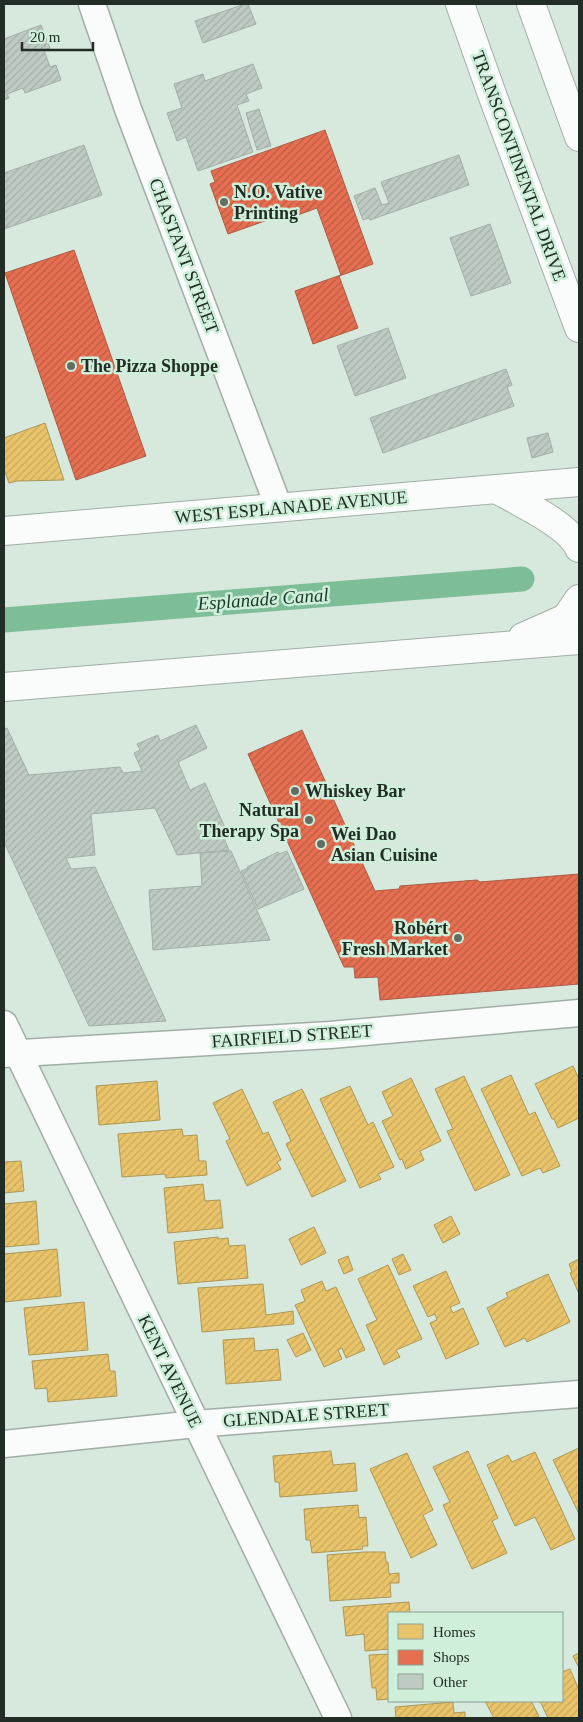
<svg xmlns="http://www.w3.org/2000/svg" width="583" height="1722" font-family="'Times New Roman',serif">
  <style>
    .homes { fill: url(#homes-hatch); stroke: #ad9755 }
    .shops { fill: url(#shops-hatch); stroke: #ac5b44 }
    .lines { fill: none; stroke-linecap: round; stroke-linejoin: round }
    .canal { stroke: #7dbd98; stroke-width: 25 }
    .building { fill: url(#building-hatch); stroke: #a2afa7 }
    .street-casing { stroke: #a1aea5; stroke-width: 29 }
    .secondary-casing { stroke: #a1aea5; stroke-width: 30 }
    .street { stroke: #f9fcfa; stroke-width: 26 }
    .secondary { stroke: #f9fcfa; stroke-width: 28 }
    .poi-dot { fill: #616e65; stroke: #d0efdb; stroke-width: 2 }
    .labels { text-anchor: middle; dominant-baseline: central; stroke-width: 5; stroke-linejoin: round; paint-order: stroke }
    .street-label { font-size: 18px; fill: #212d25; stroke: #d0efdb }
    .poi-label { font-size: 18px; font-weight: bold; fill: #212d25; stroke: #d0efdb; text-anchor: start }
    .water-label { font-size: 19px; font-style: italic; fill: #173b27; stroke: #d0efdb }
  </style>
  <defs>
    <pattern id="homes-hatch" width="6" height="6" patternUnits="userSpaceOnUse" patternTransform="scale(1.25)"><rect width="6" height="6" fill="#e9c46a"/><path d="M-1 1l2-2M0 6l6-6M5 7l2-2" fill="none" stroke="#c8a95c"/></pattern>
    <pattern id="shops-hatch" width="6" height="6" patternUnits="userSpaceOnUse" patternTransform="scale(1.25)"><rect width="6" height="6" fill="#e76f51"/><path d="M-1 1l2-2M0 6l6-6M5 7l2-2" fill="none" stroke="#bb5c43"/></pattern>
    <pattern id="building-hatch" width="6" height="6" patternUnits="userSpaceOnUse" patternTransform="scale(1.25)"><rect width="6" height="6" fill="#becbc2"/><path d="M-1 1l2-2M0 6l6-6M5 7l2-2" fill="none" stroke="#a3afa7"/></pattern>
  </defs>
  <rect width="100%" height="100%" fill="#d7e8dd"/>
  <g class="homes">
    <path d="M45,423L64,480L17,481L9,483L4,469V438Z"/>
    <path d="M573,1066L579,1079V1118L558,1128L554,1119H552L535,1084Z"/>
    <path d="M511,1075L529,1115L535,1112L560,1166L543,1173L540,1168L522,1176L481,1089Z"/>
    <path d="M464,1076L510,1175L475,1191L447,1131L453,1129L435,1089Z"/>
    <path d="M411,1078L441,1141L420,1151L424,1160L406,1169L402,1159L400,1160L382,1121L393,1116L382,1092Z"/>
    <path d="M157,1081L160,1120L99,1125L96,1086Z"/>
    <path d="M350,1086L368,1125L373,1122L394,1167L378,1174L381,1179L360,1188L320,1099Z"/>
    <path d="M242,1089L263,1134L268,1132L281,1160L277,1162L281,1169L247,1186L226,1141L230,1139L213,1103Z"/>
    <path d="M302,1089L346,1181L312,1197L286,1144L291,1141L273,1102Z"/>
    <path d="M182,1129L183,1136L197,1135L199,1161H206L207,1175L166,1178L165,1174L122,1177L118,1134Z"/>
    <path d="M21,1161L24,1191L4,1193V1162Z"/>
    <path d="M203,1184L205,1201L220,1200L223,1228L168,1233L164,1188Z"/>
    <path d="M36,1201L39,1244L4,1247V1204Z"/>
    <path d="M451,1216L460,1234L443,1243L434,1225Z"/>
    <path d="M314,1227L326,1253L301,1265L289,1239Z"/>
    <path d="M218,1237V1239L228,1238L229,1246L245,1245L248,1278L178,1284L174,1242Z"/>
    <path d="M57,1249L61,1296L4,1302V1254Z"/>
    <path d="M403,1254L411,1270L399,1275L392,1259Z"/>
    <path d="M348,1256L353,1270L344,1274L338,1260Z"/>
    <path d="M579,1259V1294L570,1273L572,1272L569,1264Z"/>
    <path d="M388,1265L422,1339L396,1350L400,1357L384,1365L366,1325L377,1320L358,1279Z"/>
    <path d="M446,1271L460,1303L450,1307L453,1313L463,1308L479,1344L446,1359L430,1323L437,1320L435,1314L428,1317L413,1286Z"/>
    <path d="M548,1274L570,1322L527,1342L525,1338L505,1347L487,1308L508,1297L506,1293Z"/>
    <path d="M322,1281L326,1291L336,1287L365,1350L346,1358L342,1348L338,1350L342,1359L324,1367L295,1305L305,1301L301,1290Z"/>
    <path d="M263,1284L266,1315L293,1311L294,1324L202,1332L198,1288Z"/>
    <path d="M84,1302L88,1350L29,1355L24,1308Z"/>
    <path d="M303,1333L311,1350L296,1357L287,1340Z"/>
    <path d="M254,1338L255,1351L278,1349L281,1380L226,1384L223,1340Z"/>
    <path d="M108,1354L110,1371H115L117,1396L48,1402L47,1388L35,1389L32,1361Z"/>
    <path d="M579,1448V1514L553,1460Z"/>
    <path d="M331,1451L333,1465L355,1463L357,1491L280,1497L279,1482H275L273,1456Z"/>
    <path d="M468,1451L498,1518L492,1521L507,1553L472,1569L443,1505L450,1502L433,1467Z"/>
    <path d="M535,1452L575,1539L551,1550L535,1517L515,1526L487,1465L508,1455L512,1462Z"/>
    <path d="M407,1453L433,1510L423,1515L437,1545L411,1558L370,1469Z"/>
    <path d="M358,1505L359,1518L366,1517L368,1546H362L363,1549L312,1553L310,1540H306L304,1509Z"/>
    <path d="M364,1552H385L386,1562H388L389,1574L399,1573V1583H390L391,1597L330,1601L327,1555Z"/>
    <path d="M409,1602L410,1613H389V1649L365,1651L364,1634L346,1636L343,1607Z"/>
    <path d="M579,1653V1668L573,1656Z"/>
    <path d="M389,1654V1699L377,1700L376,1688H372L369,1655Z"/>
    <path d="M570,1669L579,1690V1718H548L540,1701H562V1672Z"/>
    <path d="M485,1701H531L539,1716L534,1718H494Z"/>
    <path d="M453,1702L454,1713L465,1712V1718H396L395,1707Z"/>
  </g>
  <g class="shops">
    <path d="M325,130L373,264L339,276L358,328L313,344L295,291L341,275L317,208L295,216L293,211L228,234L210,184L215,182L211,171Z"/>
    <path d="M74,250L146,456L76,480L5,273Z"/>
    <path d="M302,730L375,891L399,889L400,886L477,880L480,882L579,874V984L380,1000L378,977L355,978L354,967H344L248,754Z"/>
  </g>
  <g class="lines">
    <path class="canal" d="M4,620L522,579"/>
  </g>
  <g class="building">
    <path d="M245,4H248L256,24L203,43L195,21Z"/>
    <path d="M41,25L50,48L44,50L50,67L56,65L61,80L25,93L23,88L7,94L9,98L4,100V39Z"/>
    <path d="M253,64L262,88L246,94L249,101L237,105L253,152L198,171L186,137L177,141L167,113L182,108L174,84L203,74L205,81Z"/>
    <path d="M259,109L271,146L257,150L246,113Z"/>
    <path d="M84,145L102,195L4,229V173Z"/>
    <path d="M459,155L469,185L370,220L369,218L363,220L354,196L375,188L382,205L389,203L381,182Z"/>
    <path d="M490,224L511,283L471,296L450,238Z"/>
    <path d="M388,328L406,378L355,396L337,346Z"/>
    <path d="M506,369L512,385L507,387L514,406L383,453L370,418Z"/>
    <path d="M548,433L553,452L532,458L527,438Z"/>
    <path d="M196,725L207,748L178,762L190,790L205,783L227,832L222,834L229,850L177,855L155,808L91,814L95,855L66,858L71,869L95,867L166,1021L89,1026L4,842V729L7,728L29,775L120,767L123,773L142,771L134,753L140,750L137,744L158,735L160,741Z"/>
    <path d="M231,851L270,940L153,950L149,890L202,886L200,853Z"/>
    <path d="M287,851L304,889L258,909L241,871L248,868L247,867L278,852L279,854Z"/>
  </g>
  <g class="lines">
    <g class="street-casing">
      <g id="street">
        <path d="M92,4L128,109L279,508"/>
        <path d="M4,1024L338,1718"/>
        <path d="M4,1054L330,1035L579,1013"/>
        <path d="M4,1444L196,1424L579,1394"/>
      </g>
    </g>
    <g class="secondary-casing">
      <g id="secondary">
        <path d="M460,4L493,97L579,328"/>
        <path d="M531,4L579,137"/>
        <path d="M496,489C519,502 569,525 579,548"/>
        <path d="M4,531L579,482"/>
        <path d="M523,637L566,618L579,599"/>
        <path d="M4,687L579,640"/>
      </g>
    </g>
    <use href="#street" class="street"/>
    <use href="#secondary" class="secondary"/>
  </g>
  <g class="poi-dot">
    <circle cx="224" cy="202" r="5"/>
    <circle cx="71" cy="366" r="5"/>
    <circle cx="295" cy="791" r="5"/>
    <circle cx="309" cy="820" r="5"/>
    <circle cx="321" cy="844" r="5"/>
    <circle cx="458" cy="938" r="5"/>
  </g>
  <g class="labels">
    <g class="street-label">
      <text transform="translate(519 166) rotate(70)">TRANSCONTINENTAL DRIVE</text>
      <text transform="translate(184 256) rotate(69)">CHASTANT STREET</text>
      <text transform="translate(291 507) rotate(-5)">WEST ESPLANADE AVENUE</text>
      <text transform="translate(292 1036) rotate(-4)">FAIRFIELD STREET</text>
      <text transform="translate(170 1371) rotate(64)">KENT AVENUE</text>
      <text transform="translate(306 1415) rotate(-4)">GLENDALE STREET</text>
    </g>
    <g class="poi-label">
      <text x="234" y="192">N.O. Vative<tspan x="234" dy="21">Printing</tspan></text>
      <text x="81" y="366">The Pizza Shoppe</text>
      <text x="305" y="791">Whiskey Bar</text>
      <text x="299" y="810" text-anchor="end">Natural<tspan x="299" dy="21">Therapy Spa</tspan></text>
      <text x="331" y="834">Wei Dao<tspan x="331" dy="21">Asian Cuisine</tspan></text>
      <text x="448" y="928" text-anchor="end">Robért<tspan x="448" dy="21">Fresh Market</tspan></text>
    </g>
    <g class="water-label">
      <text transform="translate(263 599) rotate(-4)">Esplanade Canal</text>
    </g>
  </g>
  <rect width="583" height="1722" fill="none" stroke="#212d25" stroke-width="10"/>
  <rect x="388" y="1612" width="175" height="90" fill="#d0efdb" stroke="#8aa192"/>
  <rect x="398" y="1624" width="25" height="15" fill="#e9c46a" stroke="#8aa192"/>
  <text x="433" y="1637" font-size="15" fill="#212d25">Homes</text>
  <rect x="398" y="1650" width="25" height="15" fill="#e76f51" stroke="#8aa192"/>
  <text x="433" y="1662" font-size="15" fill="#212d25">Shops</text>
  <rect x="398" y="1674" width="25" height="15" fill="#becbc2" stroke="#8aa192"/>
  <text x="433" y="1687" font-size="15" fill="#212d25">Other</text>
  <path d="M22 42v8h71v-8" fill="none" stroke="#212d25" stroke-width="2.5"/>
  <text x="30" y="42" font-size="15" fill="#212d25" stroke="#d0efdb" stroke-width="4" paint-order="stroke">20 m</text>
</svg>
